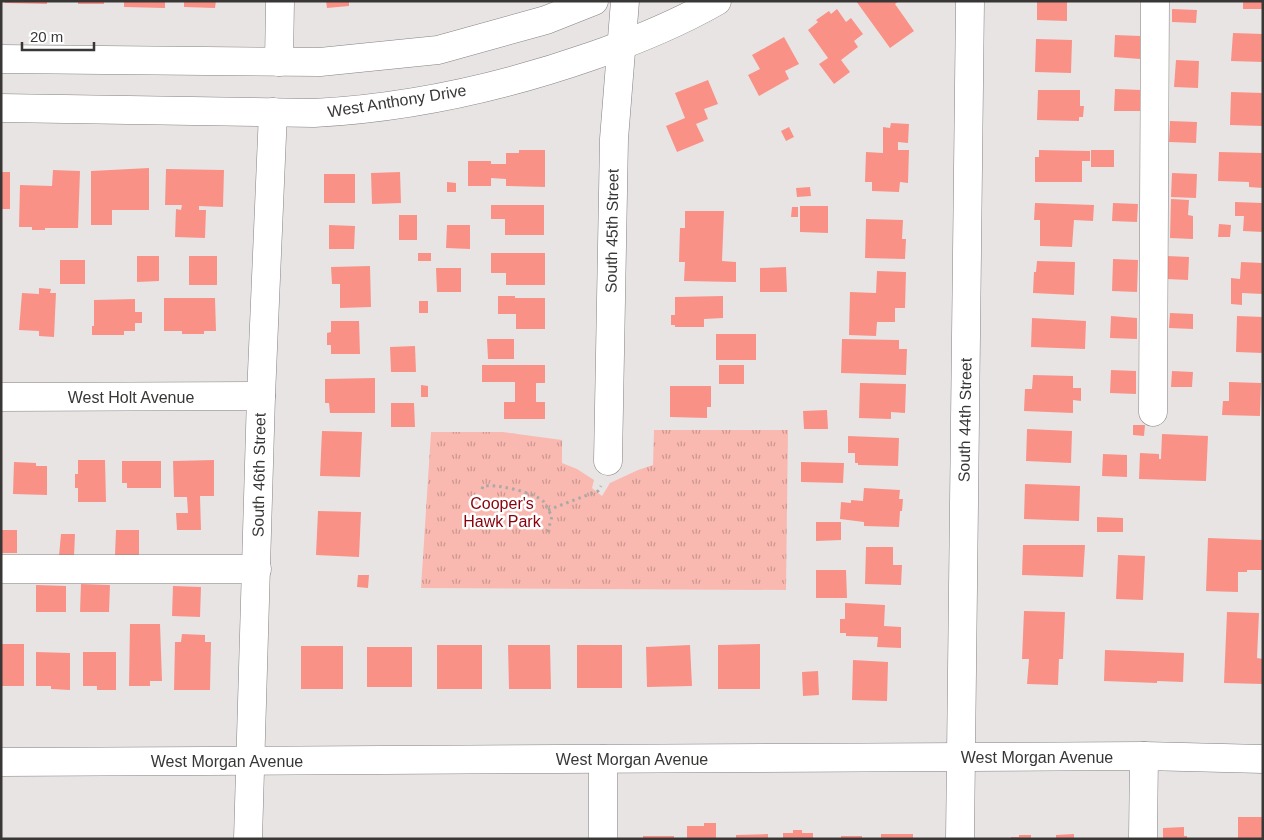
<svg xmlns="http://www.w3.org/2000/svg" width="1264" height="840" font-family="Helvetica,sans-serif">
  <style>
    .park { fill: url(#park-tufts) }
    .building { fill: #fa9187 }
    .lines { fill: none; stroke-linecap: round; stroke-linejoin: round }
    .minor-casing { stroke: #858281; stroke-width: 29 }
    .path { stroke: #aba8a8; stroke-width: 3; stroke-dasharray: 2.5 4; stroke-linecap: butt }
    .minor { stroke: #fff; stroke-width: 28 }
    .labels { text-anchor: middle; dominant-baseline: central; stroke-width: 5; stroke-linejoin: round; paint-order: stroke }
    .street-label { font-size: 16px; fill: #383736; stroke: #fff }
    .park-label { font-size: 16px; fill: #87020c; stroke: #fff }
  </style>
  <defs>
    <pattern id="park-tufts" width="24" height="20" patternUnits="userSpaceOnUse" patternTransform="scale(1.25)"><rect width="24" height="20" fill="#fab9b0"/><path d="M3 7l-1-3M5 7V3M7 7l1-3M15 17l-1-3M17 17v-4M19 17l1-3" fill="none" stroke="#cb9790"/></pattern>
  </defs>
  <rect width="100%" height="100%" fill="#e8e4e4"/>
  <path class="park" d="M654,430H788L786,590L421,588L431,432H503L562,440V463L577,469L594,480L592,488L602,496L610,483L638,470L653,465Z"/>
  <g class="building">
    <path d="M5,1H47V4L5,3Z"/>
    <rect x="78" y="1" width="26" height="3"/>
    <path d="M124,1H165V8L124,7Z"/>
    <path d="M184,1H216L215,8L184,7Z"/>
    <path d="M326,1H349V6L327,8Z"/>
    <path d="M856,1H899L895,4L914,31L890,48Z"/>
    <path d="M1037,1H1067V21L1037,20Z"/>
    <rect x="1243" y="1" width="20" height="8"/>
    <path d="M837,9L846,22L851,18L863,34L854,41L858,47L841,60L850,72L834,84L819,64L828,58L808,30L818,22L816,20L829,11L831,14Z"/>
    <path d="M1172,9L1197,10L1196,23L1172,22Z"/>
    <path d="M1233,33L1263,34V62L1231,61Z"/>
    <path d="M1115,35L1140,36V59L1114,57Z"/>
    <path d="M784,37L799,64L785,71L789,79L759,96L748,75L760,69L752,55Z"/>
    <path d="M1036,39L1072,40L1071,73L1035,72Z"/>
    <path d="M1176,60L1199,61L1198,88L1174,87Z"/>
    <path d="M708,80L718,104L704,109L708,119L696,124L704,141L677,152L666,126L685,118L675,93Z"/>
    <path d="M1115,89L1142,90L1141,111H1114Z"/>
    <path d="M1038,90H1080V106H1084L1083,117H1079V121L1037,120Z"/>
    <path d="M1231,92L1263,93V126L1230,125Z"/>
    <path d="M1170,121L1197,122L1196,143L1169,142Z"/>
    <path d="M891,123L909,124L908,143L898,142V150H909L908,183L900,182L899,192L872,191V182H865L866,152L883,153V127L890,128Z"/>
    <path d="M789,127L794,137L786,141L781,131Z"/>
    <path d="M519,150H545V187L506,186V179L491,178V186H468V161H491V164H506V153H519Z"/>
    <path d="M1039,150L1090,151V161H1082V182H1035V157H1039Z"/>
    <rect x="1091" y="150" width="23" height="17"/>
    <path d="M1219,152L1263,153V188L1249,187V182L1218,181Z"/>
    <path d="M149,168V210H112V225H91V171Z"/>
    <path d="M166,169L224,170L223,207L199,206V210H206L205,238L175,237L176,209L181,210L182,205H165Z"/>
    <path d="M53,170L80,171L78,228H45V230H32V227H19L20,185L52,186Z"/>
    <rect x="1" y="172" width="9" height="37"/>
    <path d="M400,172L401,203L372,204L371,173Z"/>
    <path d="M1172,173L1197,174L1196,198L1171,197Z"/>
    <rect x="324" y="174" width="31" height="29"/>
    <path d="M447,182L456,183V192H447Z"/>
    <path d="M810,187L811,196L797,197L796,188Z"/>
    <path d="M1171,199L1189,200L1188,215L1193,216V239L1170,238Z"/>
    <path d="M1235,202L1263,203V232L1243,231L1244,216H1235Z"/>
    <path d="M1035,203L1094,205L1093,221L1074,220L1072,247L1040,246V220H1034Z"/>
    <path d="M1113,203L1138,204L1137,222L1112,221Z"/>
    <path d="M491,205H544V235H505V219H491Z"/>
    <path d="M800,206H828V233L800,232Z"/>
    <path d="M792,207H798V217H791Z"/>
    <path d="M685,211H724L722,261L736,262V282L684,281L685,262H679L680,228H685Z"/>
    <rect x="399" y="215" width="18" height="25"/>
    <path d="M866,219L903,220L902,239H906L905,259L865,258Z"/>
    <path d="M1219,224L1231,225L1230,237H1218Z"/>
    <path d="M329,225L355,226L354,249H329Z"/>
    <path d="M447,225H470V249L446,248Z"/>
    <rect x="418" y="253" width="13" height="8"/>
    <path d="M491,253H545V285H506V273H491Z"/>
    <path d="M137,256H159V281L137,282Z"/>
    <rect x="189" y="256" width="28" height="29"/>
    <path d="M1167,256L1189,257L1188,280L1166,279Z"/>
    <path d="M1113,259L1138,260L1137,292L1112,291Z"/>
    <rect x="60" y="260" width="25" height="24"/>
    <path d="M1037,261L1075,262L1074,295L1033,293L1034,272H1036Z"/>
    <path d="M1241,262L1263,263V294L1242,293V305L1231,304V278L1240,279Z"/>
    <path d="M370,266L371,307L340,308V284H332L331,267Z"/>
    <path d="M786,267L787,292H760V268Z"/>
    <path d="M436,268H461V292H437Z"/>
    <path d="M877,271L906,272L905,308H895V322H877L876,336L849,335L850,292L876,293Z"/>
    <path d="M39,288L51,289L50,293H56L54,337L39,336V331L19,330L22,293L39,294Z"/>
    <path d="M498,296H515V298H545V329H516V314H498Z"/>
    <path d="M723,296V318L704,319V327H675V325H671V315H675V297Z"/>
    <path d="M164,298H215L216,331H204V334H182V331H164Z"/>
    <path d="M135,299V312H142V323H135V331H124V335H92V326H94V300Z"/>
    <rect x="419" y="301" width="9" height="12"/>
    <path d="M1170,313L1193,314V329L1169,328Z"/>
    <path d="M1111,316L1137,318V339L1110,338Z"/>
    <path d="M1237,316L1263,317V353L1236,352Z"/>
    <path d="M1032,318L1086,321L1085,349L1031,347Z"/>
    <path d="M331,321H359L360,354H331V345H327V333L331,332Z"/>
    <rect x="716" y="334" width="40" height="26"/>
    <path d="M487,339H514V359H488Z"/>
    <path d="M842,339L899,340V349H907L906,375L841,373Z"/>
    <path d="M415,346L416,372H391L390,347Z"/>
    <path d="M482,365H545V383H536V402H545V419H504V402H515V382H482Z"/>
    <rect x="719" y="365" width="25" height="19"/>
    <path d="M1111,370L1136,371V394L1110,393Z"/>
    <path d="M1172,371L1193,372L1192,387H1171Z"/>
    <path d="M1033,375L1073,376V388H1081V401L1073,400V413L1024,411L1025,389H1032Z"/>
    <path d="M375,378V413H330L329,403H325V379Z"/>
    <path d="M1229,382L1261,383L1260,416L1222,415L1223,401H1229Z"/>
    <path d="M860,383L906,384L905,413L891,412V419L859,418Z"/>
    <path d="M421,385L428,386V397H421Z"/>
    <path d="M670,386H711V407H707V418L670,417Z"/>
    <path d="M391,403H414L415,427H391Z"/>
    <path d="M827,410L828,429H804L803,411Z"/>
    <path d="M1133,425H1145L1144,436L1133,435Z"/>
    <path d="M1027,429L1072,431L1071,463L1026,461Z"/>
    <path d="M322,431L362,432L360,477L320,476Z"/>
    <path d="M1162,434L1208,436L1206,481L1139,479L1140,453L1159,454V459H1161Z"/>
    <path d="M848,436L899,438L898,466L858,465V463H855V453H848Z"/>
    <path d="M1103,454L1127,455V477L1102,476Z"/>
    <path d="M78,460H105L106,502H78V488H75V474H78Z"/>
    <path d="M214,460V496H200L201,530H177L176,513H188L187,497H174L173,461Z"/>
    <path d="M122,461H161V488H127V483H122Z"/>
    <path d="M14,462L36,463V466H47V495L13,494Z"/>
    <path d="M801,462L844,463L843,483L801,482Z"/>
    <path d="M1025,484L1080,486L1079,521L1024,519Z"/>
    <path d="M864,488L900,490L899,499H903L902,511H900L899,527L864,526V522L840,519L841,502L851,503V500L863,501Z"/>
    <path d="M318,511L361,512L359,557L316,555Z"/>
    <path d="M1097,517L1123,518V532H1097Z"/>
    <path d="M816,522H841V540L816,541Z"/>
    <rect x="2" y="530" width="15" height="23"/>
    <path d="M116,530H139V555H115Z"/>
    <path d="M61,534H75L74,557L59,556Z"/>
    <path d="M1208,538L1263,540V570H1247V572H1238V592L1206,591Z"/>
    <path d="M1023,545H1085L1083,577L1022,575Z"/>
    <path d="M866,547H893V565H902L901,585L865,584Z"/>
    <path d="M1118,555L1145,556L1143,600L1116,599Z"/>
    <path d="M816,570H846L847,598H816Z"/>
    <path d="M358,575H369L368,588L357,587Z"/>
    <path d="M81,584L110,585L109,612H80Z"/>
    <path d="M36,585L66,586V612H36Z"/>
    <path d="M173,586L201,587L200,617L172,616Z"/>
    <path d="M845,603L885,605L884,626L901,627V648L877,647L878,637L846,636V633H840V619H845Z"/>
    <path d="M1024,611L1065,612L1063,659H1059L1058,685L1027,684L1029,659H1022Z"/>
    <path d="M1227,612L1259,613L1257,658L1263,659V684L1224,683Z"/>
    <path d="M130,624H160L162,681H150V686H129Z"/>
    <path d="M182,634L205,635V642H211L210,690H174L175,642H181Z"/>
    <rect x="1" y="644" width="23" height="42"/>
    <path d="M760,644V689H718V645Z"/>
    <rect x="437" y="645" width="45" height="44"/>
    <path d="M508,645H550L551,689H509Z"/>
    <rect x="577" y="645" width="45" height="43"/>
    <path d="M690,645L692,686L647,687L646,647Z"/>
    <rect x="301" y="646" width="42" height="43"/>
    <rect x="367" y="647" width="45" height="40"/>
    <path d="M1105,650L1184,653L1183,682L1157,681V683L1104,681Z"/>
    <path d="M36,652L70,653V690L51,689V686H36Z"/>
    <path d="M83,652H116V690H97V686H83Z"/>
    <path d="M853,660L888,662L887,701L852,700Z"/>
    <path d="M818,671L819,695L803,696L802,672Z"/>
    <rect x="1238" y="817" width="25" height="22"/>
    <path d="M704,823H716V839H687V826H704Z"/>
    <path d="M1184,827V836H1187V839H1163V828Z"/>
    <path d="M793,830H802V833H813V839H783V833H793Z"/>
    <path d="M768,834V839H736V835Z"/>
    <rect x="881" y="834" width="32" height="5"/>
    <path d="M1074,834V839H1056V835Z"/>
    <path d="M1019,835H1031V839H1011V837H1019Z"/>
    <rect x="643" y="836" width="31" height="3"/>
    <rect x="841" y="836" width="21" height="3"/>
  </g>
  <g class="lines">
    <g class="minor-casing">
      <g id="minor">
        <path d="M1,59L320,62L438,50L546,20L594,1"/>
        <path d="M279,62L280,1"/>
        <path d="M1,108L314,113C408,108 503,87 592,56C635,41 677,24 717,1"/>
        <path d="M1,397L261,396"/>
        <path d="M1153,412L1155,1"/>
        <path d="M608,461L614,139L625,1"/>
        <path d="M1,569H257"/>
        <path d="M1,762L1144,756L1263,759"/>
        <path d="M248,839L261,396L273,112"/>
        <path d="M603,839V759"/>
        <path d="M960,839L970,1"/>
        <path d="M1143,839L1144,756"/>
      </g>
    </g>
    <g class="path">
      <path d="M482,489L483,486C497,484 534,492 544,502C547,506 549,512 552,516L547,535"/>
      <path d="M548,510L598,491L601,486"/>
    </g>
    <use href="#minor" class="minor"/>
  </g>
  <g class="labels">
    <g class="street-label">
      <text transform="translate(397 101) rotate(-9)">West Anthony Drive</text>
      <text transform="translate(612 231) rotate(-89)">South 45th Street</text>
      <text x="131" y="397">West Holt Avenue</text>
      <text transform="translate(965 420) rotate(-89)">South 44th Street</text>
      <text transform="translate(259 475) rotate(-89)">South 46th Street</text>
      <text x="1037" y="757">West Morgan Avenue</text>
      <text x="632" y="759">West Morgan Avenue</text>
      <text x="227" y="761">West Morgan Avenue</text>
    </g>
    <g class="park-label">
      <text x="502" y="503">Cooper's<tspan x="502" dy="18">Hawk Park</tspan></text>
    </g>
  </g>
  <rect width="1264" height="840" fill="none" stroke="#383736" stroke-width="5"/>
  <path d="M22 42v8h72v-8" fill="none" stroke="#383736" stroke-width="2.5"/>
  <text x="30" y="42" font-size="15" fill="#383736" stroke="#ffffff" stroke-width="4" paint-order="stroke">20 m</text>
</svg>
